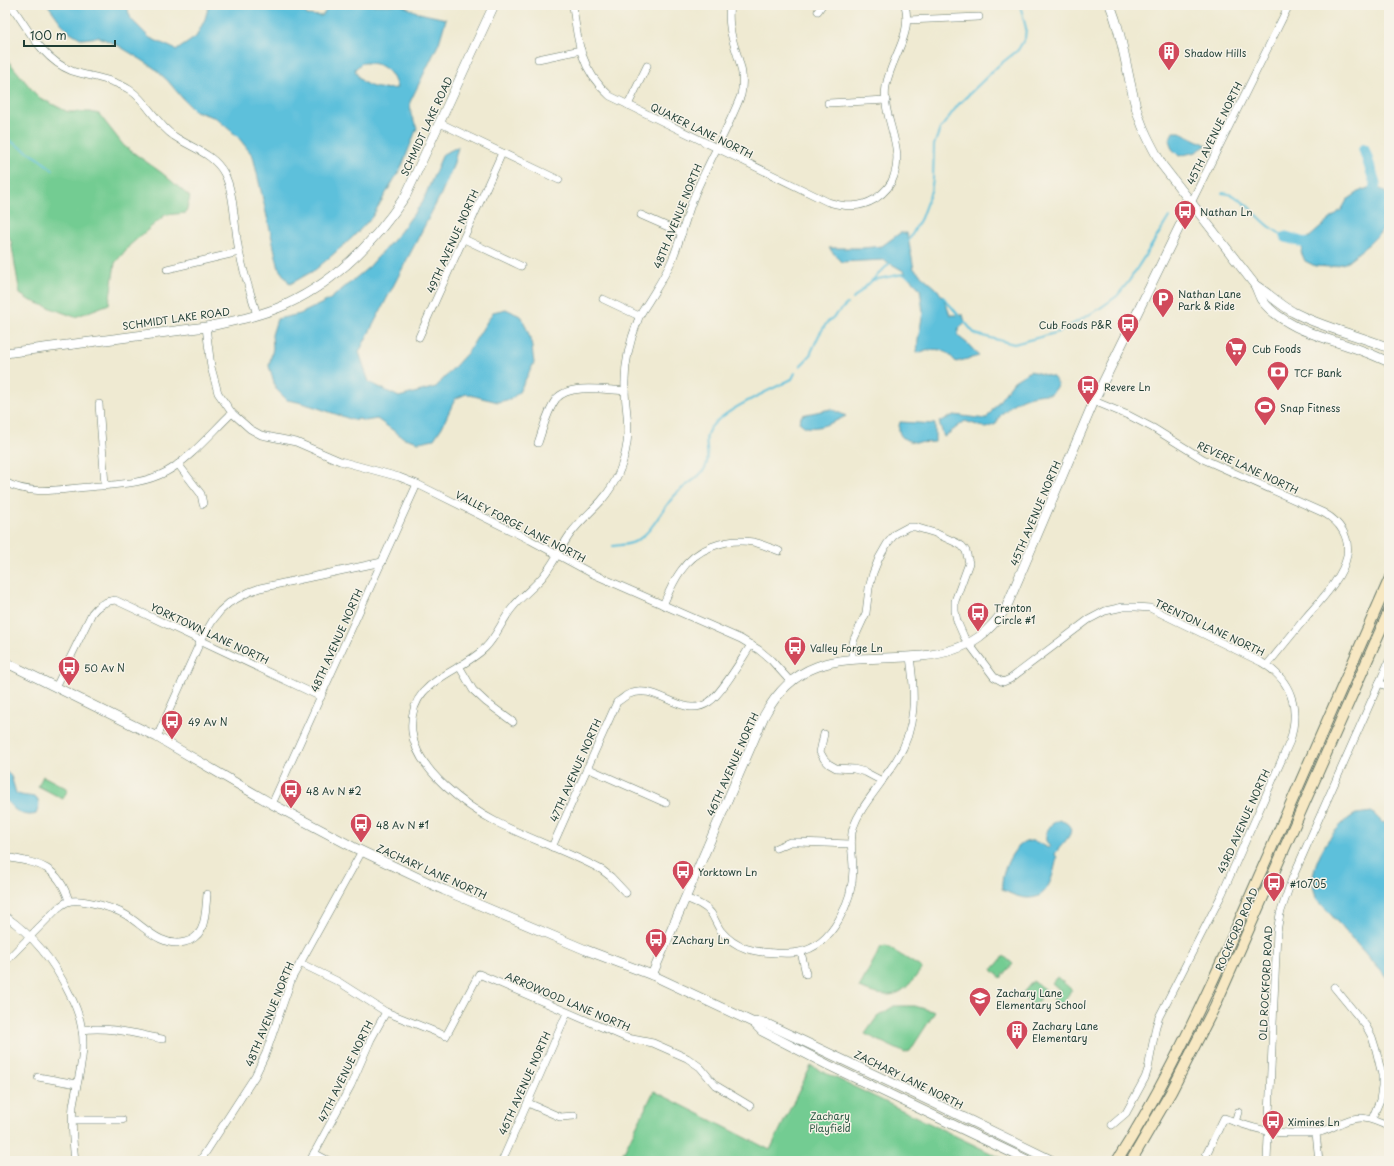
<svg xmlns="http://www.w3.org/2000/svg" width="1394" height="1166" font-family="'Playpen Sans',sans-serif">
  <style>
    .green { fill: #73cc92; stroke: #498463 }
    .water { fill: #5dc0db; stroke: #3e7e88; fill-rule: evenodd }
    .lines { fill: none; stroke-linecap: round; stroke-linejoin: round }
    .stream { stroke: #5dc0db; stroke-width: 2 }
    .river { stroke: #5dc0db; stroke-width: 11 }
    .minor-casing { stroke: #687a6b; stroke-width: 8 }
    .tertiary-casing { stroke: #687a6b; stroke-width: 10 }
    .secondary-casing { stroke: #687a6b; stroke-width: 12 }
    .minor { stroke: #fff; stroke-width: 7 }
    .tertiary { stroke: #fff; stroke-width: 9 }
    .secondary { stroke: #f7e8c3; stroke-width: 10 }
    .labels { text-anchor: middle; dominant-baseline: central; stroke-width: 3; stroke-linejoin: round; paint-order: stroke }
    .poi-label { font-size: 10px; fill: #1f3d34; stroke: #f7f3e8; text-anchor: start }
    .street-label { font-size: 10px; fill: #1f3d34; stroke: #f7f3e8 }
    .park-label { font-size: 10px; fill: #305a47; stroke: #f7f3e8 }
  </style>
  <rect width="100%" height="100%" fill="#f7f3e8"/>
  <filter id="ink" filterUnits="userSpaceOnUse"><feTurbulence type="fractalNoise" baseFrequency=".025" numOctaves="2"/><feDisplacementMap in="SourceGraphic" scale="8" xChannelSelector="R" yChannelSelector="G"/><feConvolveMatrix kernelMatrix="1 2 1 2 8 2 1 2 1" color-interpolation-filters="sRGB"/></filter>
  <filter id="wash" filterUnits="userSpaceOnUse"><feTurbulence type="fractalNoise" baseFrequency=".012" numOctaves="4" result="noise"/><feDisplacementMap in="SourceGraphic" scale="16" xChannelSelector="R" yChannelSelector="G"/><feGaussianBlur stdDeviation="0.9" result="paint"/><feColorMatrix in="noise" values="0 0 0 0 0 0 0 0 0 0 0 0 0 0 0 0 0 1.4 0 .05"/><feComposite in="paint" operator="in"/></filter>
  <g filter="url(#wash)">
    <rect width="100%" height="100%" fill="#efead2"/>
    <g class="green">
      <path d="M5,57L38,97L68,112H90L99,114L124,146L162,173L190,197L186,213L165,215L130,245L115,263L109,304L75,317L29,300L20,294L11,241L5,230Z"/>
      <path d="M43,776L68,789L63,799L38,786Z"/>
      <path d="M886,946L922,968C902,997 892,1001 859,988L881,947Z"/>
      <path d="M1004,956L1013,964L1001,978L992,970Z"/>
      <path d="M1057,977L1072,990L1060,1006L1053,999L1060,990L1052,983Z"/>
      <path d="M1033,981L1044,989L1045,993L1035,1004H1032L1021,995Z"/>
      <path d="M894,1006H915L935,1012L910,1051L905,1053L865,1034L877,1017Z"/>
      <path d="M811,1066L1001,1158L1007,1161H619L654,1091L770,1150Z"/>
    </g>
    <g class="water">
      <path d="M48,5H126L131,19L150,38L177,50L196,37L205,19L209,5H301L307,15L322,16L330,5H401L419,13L446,19L439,43L410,102L411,115L417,128L402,166L372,217L353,237L315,270L290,284L279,269L253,156L238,137L216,118L195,111L183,99L168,81L154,68L142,60L119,46L99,37L82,39L70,32L61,23ZM362,63C381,62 392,69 397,88C380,90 360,88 355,69Z"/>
      <path d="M1173,132H1180L1207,145L1196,152L1179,156L1172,149L1169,140Z"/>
      <path d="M458,147L453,166L441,194L359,352L369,382L399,397L436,387L468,352L493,312L506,309L522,317L531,340L534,363L519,392L511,399L498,402L466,394L455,399L442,427L434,439L419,442L404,438L377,419L365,421L359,419L353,420L315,407L298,402L287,400L276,389L269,366L273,348L272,335L277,319L300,314L329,300L369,267L400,232L422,203L443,154Z"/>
      <path d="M1372,187L1383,190L1389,198V219L1384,229L1370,243L1345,263L1330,267L1315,266L1305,261L1301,252L1306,240L1342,209L1347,200L1362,190Z"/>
      <path d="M900,233H907L914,269L937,289L944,299L950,315H963L965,322L958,330V336L968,344L979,356L956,362C942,345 936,349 917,353L918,340L923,312L920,289L902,270L884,260L841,262L829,248H863L882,246Z"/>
      <path d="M1030,371L1053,377L1058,384L1051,394C1037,394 1025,396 1013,404C1008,407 1007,411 1001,414L996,424L986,428L965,421L944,437L939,422L954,415L986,419L1014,381Z"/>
      <path d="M831,409L846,416C836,421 818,430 807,427C804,427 801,423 799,422L802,415Z"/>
      <path d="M900,422L935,424V442C921,443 893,445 900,422Z"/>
      <path d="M5,771L11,776L16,793C23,797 29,795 37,798C40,804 39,807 36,814C22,818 13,809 5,799Z"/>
      <path d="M1372,812L1383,823L1389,821V980L1316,898C1315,893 1313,887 1313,882C1312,859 1335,824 1356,814C1361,813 1367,813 1372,812Z"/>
      <path d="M1060,820C1084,829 1061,843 1055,854L1057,858C1054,869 1052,884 1043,893C1032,903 1013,896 1002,889C1000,874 1014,839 1033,841C1038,842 1044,846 1048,848L1050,846L1046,841C1045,831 1050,823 1060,820Z"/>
    </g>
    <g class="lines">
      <g class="stream">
        <path d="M5,138L38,158L53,170"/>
        <path d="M1222,193C1241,193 1258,219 1273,229C1277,232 1282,235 1286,237"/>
        <path d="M908,242L921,218L931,191L933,179L934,145L940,129L958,105L998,66L1018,50L1025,38L1026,28L1020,5"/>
        <path d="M873,280L903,274L909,277"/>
        <path d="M943,297L960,317"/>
        <path d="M853,299L891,262"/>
        <path d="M964,321L975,334L1014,344L1059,332L1099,309L1117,296L1129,281L1158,235L1169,217"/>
        <path d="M800,366L809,357L819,335L826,324L847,304"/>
        <path d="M613,546C619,545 628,545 634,542C653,533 661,509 676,494C684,485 699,479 705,468C712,456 702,441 709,430C720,411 771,390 792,379L795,373"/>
      </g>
      <g class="river">
        <path d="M1364,149L1375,183L1373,203"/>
        <path d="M1286,237L1318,247"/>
      </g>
    </g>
  </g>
  <g filter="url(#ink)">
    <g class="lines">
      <g class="minor-casing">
        <g id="minor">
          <path d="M11,5C28,29 43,60 72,71C91,77 113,79 130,90C148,102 156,124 174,136C191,148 213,153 224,173C235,193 234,228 239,251C243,271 251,294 257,315"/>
          <path d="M573,5C577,41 581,71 610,96L828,202C845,207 860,208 875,199C884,193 891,186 894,176C905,145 881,117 886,86C891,57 913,36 905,5"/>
          <path d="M818,11L822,5"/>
          <path d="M907,20L979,17"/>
          <path d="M538,59L581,50"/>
          <path d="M828,103L887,100"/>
          <path d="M628,105L647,66"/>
          <path d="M440,123L559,180"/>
          <path d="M1191,203L1289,5"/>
          <path d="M641,215L682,233"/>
          <path d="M464,239L521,266"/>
          <path d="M167,269L239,252"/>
          <path d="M603,299L639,316"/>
          <path d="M206,327L211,367L218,393L232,413L250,429L261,435L296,442L340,461L399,477L417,484L530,540L591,573L741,639L759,650L771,660L790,681"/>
          <path d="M419,337L502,153"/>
          <path d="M1094,401L1130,416L1153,428L1203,459L1324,513C1340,522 1350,537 1347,555C1344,576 1321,600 1307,616C1294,632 1280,649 1267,665"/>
          <path d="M99,404L105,485"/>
          <path d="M538,443C543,429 547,411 556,399C569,383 606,390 625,391"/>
          <path d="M178,464L201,494L203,504"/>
          <path d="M5,482C30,496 61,489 89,487C116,484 141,485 166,472C190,459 212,432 232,413"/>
          <path d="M663,605C668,594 673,582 680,572C696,548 725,538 753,542C762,544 771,548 779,551"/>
          <path d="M852,660V648L854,639L866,613L869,588L873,573L879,558L887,544L895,534L908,527H915L935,533L957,543L962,546L966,551L969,563L955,601V611L957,621L964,637L994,677L1003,682L1010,679L1088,620L1105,611L1123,607H1136L1150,608L1261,662C1292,680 1300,708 1290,741L1222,894L1159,1017L1156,1026L1148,1069L1145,1078L1126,1113L1112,1125"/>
          <path d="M459,666L473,690L486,702L513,722"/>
          <path d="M1379,683L1389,687"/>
          <path d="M56,687L92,613C98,605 105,601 115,600L321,697"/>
          <path d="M824,734L820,752L824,759L829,764L836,768L854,769L865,772L882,781"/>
          <path d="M157,737L201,640L213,620L220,611L229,603L249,592L260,588L382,562"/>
          <path d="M587,768L666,803"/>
          <path d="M272,804L417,484"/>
          <path d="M552,847L617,702C621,700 624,697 627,695C657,680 682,721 709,702C722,693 741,660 751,645"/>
          <path d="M776,848L790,842H799L850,844"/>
          <path d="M5,857C38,863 58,865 69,901"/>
          <path d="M626,893L611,877L602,870C569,852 532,840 498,823C467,807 416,770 412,732C407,680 456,676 485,648C497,636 502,620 513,607C523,594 538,585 547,571C556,559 562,545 571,533C580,521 591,512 601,501C615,485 624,464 627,443C630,424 625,407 625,388C624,364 629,343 638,320C640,313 646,306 650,299C658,286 666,274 672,260C681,239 686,216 695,194C709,161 728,129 741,95C747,67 733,52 730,27C729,20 729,12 730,5"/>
          <path d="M685,898C695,902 705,905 711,913C715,919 717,926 721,931C736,949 754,952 775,953C783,953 791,954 799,952C833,946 853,900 853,869C853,855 849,842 853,828C859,811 870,798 880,784C885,775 892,768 897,759C917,728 915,692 910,657"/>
          <path d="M5,916C34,936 54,961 69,993C75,1004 80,1017 82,1030C86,1055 77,1081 73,1106C71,1124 73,1143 75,1161"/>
          <path d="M801,952L806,974"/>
          <path d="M5,962L58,908C62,905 65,902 71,901C84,899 114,908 126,915C144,926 161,948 185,942C191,941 198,936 201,930C206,920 206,905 207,894"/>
          <path d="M300,963L339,982L386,1012L446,1036L479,974L627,1038L653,1043L687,1058L700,1067L715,1085L750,1106"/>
          <path d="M1334,987L1366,1026L1372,1037L1376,1050L1382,1075V1087L1380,1100L1372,1119"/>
          <path d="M82,1030C109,1026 136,1034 162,1039"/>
          <path d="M38,1077L77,1084"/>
          <path d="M528,1103L560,1117L574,1116"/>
          <path d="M73,1120H122"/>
          <path d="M1235,1122L1238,1112"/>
          <path d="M1316,1133L1319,1161"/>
          <path d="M314,1153L329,1161"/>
          <path d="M5,1158L12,1161"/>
          <path d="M200,1161L255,1076L266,1053L292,978L362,851"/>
          <path d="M310,1161L351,1085L371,1039L386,1012"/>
          <path d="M502,1161L567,1013"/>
          <path d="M1206,1161V1155L1224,1118C1239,1123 1254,1129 1268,1131C1283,1134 1300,1133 1314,1133C1322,1133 1331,1128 1337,1125C1358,1114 1369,1117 1389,1127"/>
          <path d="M1267,1161L1277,932L1280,914L1292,879L1389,661"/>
        </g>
      </g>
      <g class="tertiary-casing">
        <g id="tertiary">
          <path d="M1110,5C1123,36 1126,70 1135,103C1140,125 1151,145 1162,165L1255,285C1257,289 1259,295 1261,299C1282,328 1323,337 1355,348C1366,352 1378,357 1389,362"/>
          <path d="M1255,285C1268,293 1279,304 1293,312C1323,328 1358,335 1389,348"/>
          <path d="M5,353L206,327C233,321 260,316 285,305C337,281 375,242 406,195L494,5"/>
          <path d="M5,662L157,737L272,804L353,847L444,890L586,950L652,975L752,1022L765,1023L932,1102L1053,1161"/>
          <path d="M652,975L764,716C801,647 855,662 922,656C942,654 962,649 979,637C990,629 998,619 1006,608L1094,401L1191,203"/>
          <path d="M754,1023L762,1031L828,1065L1029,1161"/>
        </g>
      </g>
      <g class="secondary-casing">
        <g id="secondary">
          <path d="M1117,1161C1157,1098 1189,1032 1220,965L1389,580"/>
          <path d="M1131,1161L1171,1092L1215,1006L1389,611"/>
        </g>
      </g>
      <use href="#minor" class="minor"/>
      <use href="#tertiary" class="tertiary"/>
      <use href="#secondary" class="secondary"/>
    </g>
  </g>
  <defs>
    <g id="building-pin" transform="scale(1.15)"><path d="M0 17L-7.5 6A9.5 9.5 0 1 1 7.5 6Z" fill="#d1495b" stroke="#f7f3e8"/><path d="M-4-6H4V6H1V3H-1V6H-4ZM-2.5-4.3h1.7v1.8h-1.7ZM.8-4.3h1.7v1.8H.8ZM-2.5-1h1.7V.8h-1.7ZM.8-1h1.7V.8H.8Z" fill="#fff"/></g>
    <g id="bus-pin" transform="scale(1.15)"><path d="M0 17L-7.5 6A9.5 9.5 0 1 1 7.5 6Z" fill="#d1495b" stroke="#f7f3e8"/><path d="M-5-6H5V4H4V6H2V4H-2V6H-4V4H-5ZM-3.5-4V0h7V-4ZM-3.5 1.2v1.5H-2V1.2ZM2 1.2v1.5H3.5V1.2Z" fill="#fff"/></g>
    <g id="parking-pin" transform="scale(1.15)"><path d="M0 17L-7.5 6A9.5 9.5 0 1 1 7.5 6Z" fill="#d1495b" stroke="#f7f3e8"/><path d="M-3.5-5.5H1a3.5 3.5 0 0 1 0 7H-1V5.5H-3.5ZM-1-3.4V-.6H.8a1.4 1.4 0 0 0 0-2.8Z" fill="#fff"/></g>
    <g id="supermarket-pin" transform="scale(1.15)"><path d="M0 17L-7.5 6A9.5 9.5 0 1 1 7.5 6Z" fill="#d1495b" stroke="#f7f3e8"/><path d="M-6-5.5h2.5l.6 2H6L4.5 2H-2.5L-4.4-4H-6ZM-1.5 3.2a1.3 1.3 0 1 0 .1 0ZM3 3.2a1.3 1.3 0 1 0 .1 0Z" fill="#fff"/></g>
    <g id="bank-pin" transform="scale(1.15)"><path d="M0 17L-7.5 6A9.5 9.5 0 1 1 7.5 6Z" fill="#d1495b" stroke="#f7f3e8"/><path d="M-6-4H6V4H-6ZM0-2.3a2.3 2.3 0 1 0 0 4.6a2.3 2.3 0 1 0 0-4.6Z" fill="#fff"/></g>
    <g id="stadium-pin" transform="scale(1.15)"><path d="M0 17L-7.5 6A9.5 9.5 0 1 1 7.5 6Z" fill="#d1495b" stroke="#f7f3e8"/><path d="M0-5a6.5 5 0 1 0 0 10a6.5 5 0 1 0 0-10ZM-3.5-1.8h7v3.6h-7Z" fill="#fff"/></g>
    <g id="school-pin" transform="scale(1.15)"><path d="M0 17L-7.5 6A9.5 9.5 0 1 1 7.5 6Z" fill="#d1495b" stroke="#f7f3e8"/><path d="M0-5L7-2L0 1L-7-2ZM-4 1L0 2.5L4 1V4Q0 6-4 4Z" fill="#fff"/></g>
  </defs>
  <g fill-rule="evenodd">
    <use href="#building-pin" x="1169" y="52"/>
    <use href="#bus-pin" x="1185" y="211"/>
    <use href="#parking-pin" x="1163" y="299"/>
    <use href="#bus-pin" x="1128" y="324"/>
    <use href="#supermarket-pin" x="1236" y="348"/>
    <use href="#bank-pin" x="1278" y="372"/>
    <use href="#bus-pin" x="1088" y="386"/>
    <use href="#stadium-pin" x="1265" y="407"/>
    <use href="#bus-pin" x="978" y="613"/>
    <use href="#bus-pin" x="795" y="647"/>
    <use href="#bus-pin" x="69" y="667"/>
    <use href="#bus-pin" x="172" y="721"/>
    <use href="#bus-pin" x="291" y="790"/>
    <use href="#bus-pin" x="361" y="824"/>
    <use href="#bus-pin" x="683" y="871"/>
    <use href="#bus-pin" x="1274" y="883"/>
    <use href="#bus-pin" x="656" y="939"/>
    <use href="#school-pin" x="980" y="998"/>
    <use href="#building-pin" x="1017" y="1031"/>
    <use href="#bus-pin" x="1273" y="1121"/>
  </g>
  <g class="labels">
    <g class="poi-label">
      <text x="1184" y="52">Shadow Hills</text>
      <text x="1200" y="211">Nathan Ln</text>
      <text x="1178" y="293">Nathan Lane<tspan x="1178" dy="12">Park &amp; Ride</tspan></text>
      <text x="1112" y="324" text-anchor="end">Cub Foods P&amp;R</text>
      <text x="1252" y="348">Cub Foods</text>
      <text x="1294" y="372">TCF Bank</text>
      <text x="1104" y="386">Revere Ln</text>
      <text x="1280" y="407">Snap Fitness</text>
      <text x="994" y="607">Trenton<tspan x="994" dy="12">Circle #1</tspan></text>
      <text x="810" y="647">Valley Forge Ln</text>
      <text x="84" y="667">50 Av N</text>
      <text x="188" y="721">49 Av N</text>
      <text x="306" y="790">48 Av N #2</text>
      <text x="376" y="824">48 Av N #1</text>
      <text x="698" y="871">Yorktown Ln</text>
      <text x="1290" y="883">#10705</text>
      <text x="672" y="939">ZAchary Ln</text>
      <text x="996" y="992">Zachary Lane<tspan x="996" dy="12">Elementary School</tspan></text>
      <text x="1032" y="1025">Zachary Lane<tspan x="1032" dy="12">Elementary</tspan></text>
      <text x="1288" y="1121">Ximines Ln</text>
    </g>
    <g class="street-label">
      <text transform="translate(426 126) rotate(-65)">SCHMIDT LAKE ROAD</text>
      <text transform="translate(702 130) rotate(26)">QUAKER LANE NORTH</text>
      <text transform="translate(1214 133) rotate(-64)">45TH AVENUE NORTH</text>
      <text transform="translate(677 216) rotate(-68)">48TH AVENUE NORTH</text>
      <text transform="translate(452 241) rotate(-66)">49TH AVENUE NORTH</text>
      <text transform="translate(176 318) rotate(-8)">SCHMIDT LAKE ROAD</text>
      <text transform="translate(1248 467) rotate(25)">REVERE LANE NORTH</text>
      <text transform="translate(1035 513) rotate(-67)">45TH AVENUE NORTH</text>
      <text transform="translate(521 526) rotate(27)">VALLEY FORGE LANE NORTH</text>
      <text transform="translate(1210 627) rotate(25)">TRENTON LANE NORTH</text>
      <text transform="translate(210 633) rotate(25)">YORKTOWN LANE NORTH</text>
      <text transform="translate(336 640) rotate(-66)">48TH AVENUE NORTH</text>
      <text transform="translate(732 764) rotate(-66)">46TH AVENUE NORTH</text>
      <text transform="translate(575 770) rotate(-66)">47TH AVENUE NORTH</text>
      <text transform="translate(1243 821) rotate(-66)">43RD AVENUE NORTH</text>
      <text transform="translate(432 871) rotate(24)">ZACHARY LANE NORTH</text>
      <text transform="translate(1236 929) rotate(-66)">ROCKFORD ROAD</text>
      <text transform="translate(1265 983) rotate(-87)">OLD ROCKFORD ROAD</text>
      <text transform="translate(568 1001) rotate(23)">ARROWOOD LANE NORTH</text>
      <text transform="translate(269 1014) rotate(-68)">48TH AVENUE NORTH</text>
      <text transform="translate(345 1071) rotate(-64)">47TH AVENUE NORTH</text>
      <text transform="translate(909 1079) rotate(26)">ZACHARY LANE NORTH</text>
      <text transform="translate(524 1083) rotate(-66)">46TH AVENUE NORTH</text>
    </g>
    <g class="park-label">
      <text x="830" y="1115">Zachary<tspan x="830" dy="12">Playfield</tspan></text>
    </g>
  </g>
  <rect width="1394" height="1166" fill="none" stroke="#f7f3e8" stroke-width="20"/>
  <path d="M24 40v6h91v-6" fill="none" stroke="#1f3d34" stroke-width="2"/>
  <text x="30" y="40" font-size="12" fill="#1f3d34" stroke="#f7f3e8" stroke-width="3" paint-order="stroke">100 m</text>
</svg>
